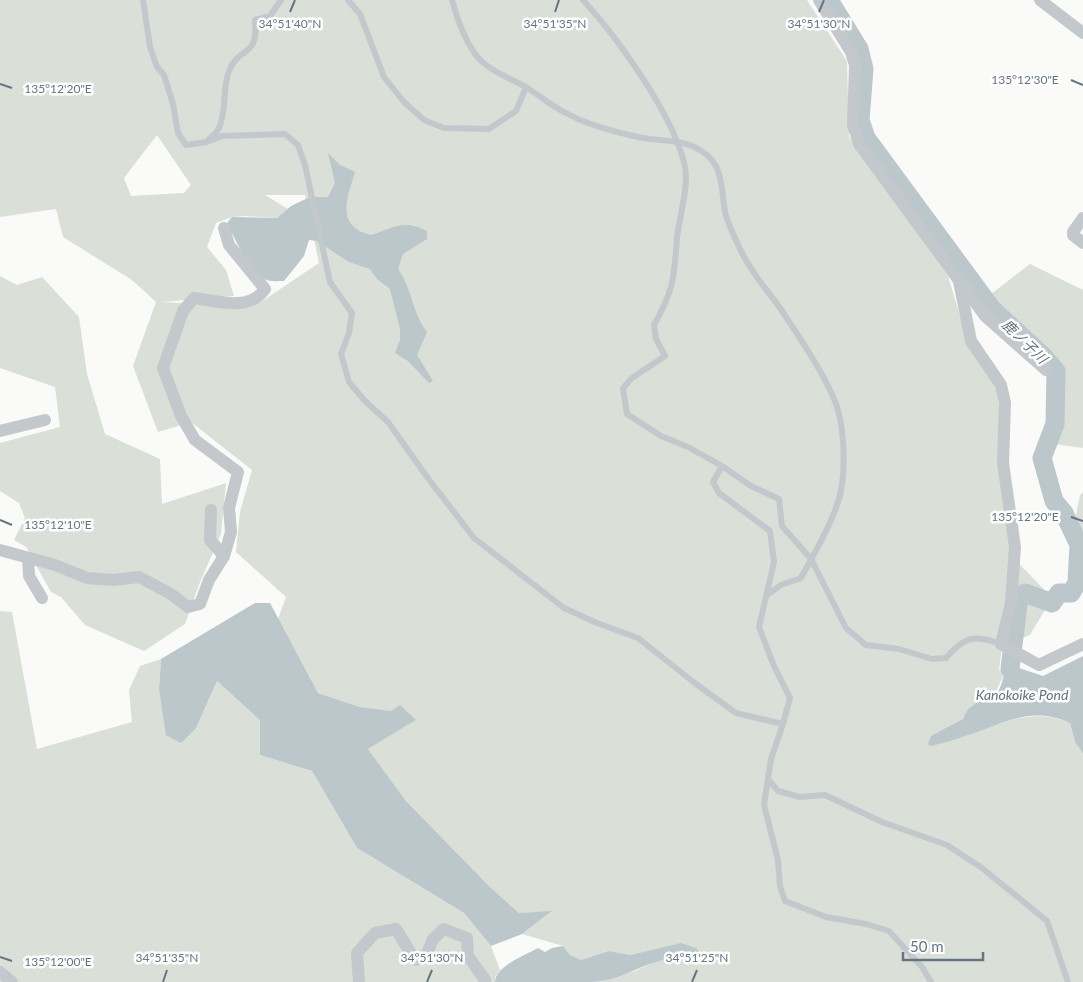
<svg xmlns="http://www.w3.org/2000/svg" width="1083" height="982" font-family="Lato,'Noto Sans JP',sans-serif">
  <style>
    .green { fill: #dadfd7; fill-rule: evenodd }
    .water { fill: #bbc7cb }
    .lines { fill: none; stroke-linecap: round; stroke-linejoin: round }
    .river { stroke: #bbc7cb; stroke-width: 19 }
    .service { stroke: #c3c8cc; stroke-width: 6 }
    .minor { stroke: #c3c8cc; stroke-width: 12 }
    .ticks { fill: none; stroke: #657683; stroke-width: 2 }
    .labels { text-anchor: middle; dominant-baseline: central; stroke-width: 5; stroke-linejoin: round; paint-order: stroke }
    .water-label { font-size: 14px; font-style: italic; fill: #60757c; stroke: #fff }
    .ticks-label { font-size: 12px; text-anchor: middle; fill: #657683; stroke: #fff; stroke-width: 5; stroke-linejoin: round; paint-order: stroke }
  </style>
  <rect width="100%" height="100%" fill="#fafaf8"/>
  <g class="green">
    <path d="M0,0H807L847,61L849,137L948,276L970,349L997,385L1012,556L1052,598L1030,635L1002,646L999,671L1006,670L993,698L978,702L963,719L949,728L965,736C1001,723 1033,707 1070,723L1075,742L1083,754V982H598L635,971L661,959L690,958L702,962V953L631,955L607,951L581,960L570,955L563,946L522,934L551,912L519,913L491,888L406,801L368,749L416,720L391,711L360,707L318,693L278,619L286,597L236,552L240,512L252,470L191,422L158,432L133,366L156,302L132,280L63,237L56,209L0,217ZM157,135L191,185L184,193L131,196L124,178ZM265,195H305L319,263L261,302L233,306L162,302L234,296L226,270L207,247L216,223L232,217L245,216L277,218L288,209Z"/>
    <path d="M1030,264L1083,290V448L1047,443L1053,364L991,294Z"/>
    <path d="M0,276L17,285L42,277L79,317L87,374L105,434L160,459L162,504L226,483L221,534L200,582L185,624L144,651L85,625L61,597L51,592L26,547L14,540L25,518L19,503L0,491V443L60,427L55,387L0,368Z"/>
    <path d="M1083,492V569L1075,520L1080,495Z"/>
    <path d="M0,611L12,612L37,749L132,722L129,690L140,666L161,659L159,689L196,728L217,681L261,720L260,755L312,771L357,848L464,913L491,946L500,970L495,977V982H0Z"/>
  </g>
  <g class="water">
    <path d="M328,153L340,165L355,172C347,199 335,226 371,235C395,227 404,219 427,231V239L403,254L398,269C412,288 412,313 427,332L417,355L433,381L429,383L408,361L395,353L400,340V329L390,289L377,279L370,269L349,262L317,241L309,240L304,256L284,281C277,281 270,282 264,279C249,270 235,239 227,223L232,217L277,218L291,206L310,197H328L335,183Z"/>
    <path d="M255,603H270L318,693L360,707L391,711L400,705L416,720L368,749L406,801L491,888L519,913L552,911L522,934L491,946L464,913L357,848L312,771L260,755V720L217,681L196,728L181,743L166,735L159,689L161,659Z"/>
    <path d="M1020,644L1019,668L1043,676L1083,656V754L1075,742L1070,723C1030,705 1003,724 965,736C954,740 943,743 931,746L928,744L931,736L963,719L968,709L978,702L993,699C1007,683 1004,662 1010,645Z"/>
    <path d="M681,943L696,948L706,960L702,962C659,947 635,978 595,982C562,982 527,982 495,982C495,966 526,955 538,948L545,952L552,948L563,946L570,955L581,960L608,951L631,955Z"/>
  </g>
  <g class="lines">
    <path class="river" d="M829,0L859,49L864,69L860,120L866,138L992,309L1043,356L1056,371L1055,424L1042,458L1054,501L1064,513L1079,545L1077,583L1071,593H1059L1052,603L1025,593L1019,596L1010,669"/>
    <g class="service">
      <path d="M143,0L150,47L157,67L164,75L173,104L178,133L186,145L207,142L222,136L285,134L298,145L305,165L330,282L352,313L349,333L341,354L349,382L365,401L388,422L427,477L474,538L564,608L597,623L638,638L696,684L736,713L783,724L771,759L764,805L778,860L780,886L785,901L826,917L866,924L889,931L922,967L931,982"/>
      <path d="M348,0L360,14L384,77L404,102L424,120L444,128L489,129L516,111L526,87"/>
      <path d="M452,0C457,19 464,38 475,54C487,70 508,77 524,86C538,94 550,105 564,112C587,125 613,131 638,137C660,142 684,138 703,152C724,166 721,190 725,212C728,224 735,238 740,249C752,275 769,291 784,314C800,338 833,387 839,414C844,435 845,463 842,485C838,514 815,552 801,578L781,585L767,595"/>
      <path d="M583,0C617,37 675,117 685,167C689,187 679,218 677,238C674,277 674,290 654,325L656,339L665,356L632,378L623,388L627,414L661,436L688,447L722,466L713,482L719,493L770,531L774,562L759,627L774,666L790,698L783,724"/>
      <path d="M208,140C211,137 217,133 219,128C227,111 222,89 229,71C239,45 259,59 255,20L270,16L281,0"/>
      <path d="M722,466L751,486L779,499L782,526L811,559L846,628L866,645L899,649L932,659L946,658C966,635 974,635 1001,644"/>
      <path d="M768,779L778,791L800,797L825,795L882,822L947,845L982,868L1047,921L1068,982"/>
    </g>
    <g class="minor">
      <path d="M819,0L851,52L855,65L853,125L859,144L985,316L1046,370"/>
      <path d="M1040,0L1083,33"/>
      <path d="M1083,218L1073,232V235L1083,243"/>
      <path d="M959,281L971,341L1001,385L1005,403L1003,463L1015,547L1011,603L1001,644L1039,665L1083,644"/>
      <path d="M0,431L45,420"/>
      <path d="M211,510L210,540L224,556"/>
      <path d="M0,550L55,565L87,578L113,580L139,577L171,594L188,607L200,604L209,580L224,556L231,532L229,508L238,472L195,440L181,416L163,368L183,311L194,298C217,301 249,312 265,289L229,245L224,228"/>
      <path d="M28,558L29,576L42,598"/>
      <path d="M0,972L12,982"/>
      <path d="M359,982L357,953L375,933L396,929L415,960L426,956L433,939L444,929L467,938L468,956L485,980"/>
    </g>
  </g>
  <path class="ticks" d="M290,12L295,0M555,12L559,0M819,12L824,0M1071,80L1083,85M0,84L12,88M1071,517L1083,521M0,520L12,525M0,957L12,961M163,982L167,970M427,982L432,970M692,982L697,970"/>
  <g class="labels">
    <g class="water-label">
      <text transform="translate(1025 341) rotate(44)">鹿ノ子川</text>
      <text x="1022" y="694">Kanokoike Pond</text>
    </g>
  </g>
  <g class="ticks-label">
    <text x="290" y="28">34°51'40"N</text>
    <text x="555" y="28">34°51'35"N</text>
    <text x="819" y="28">34°51'30"N</text>
    <text x="1025" y="84">135°12'30"E</text>
    <text x="58" y="93">135°12'20"E</text>
    <text x="1025" y="521">135°12'20"E</text>
    <text x="58" y="529">135°12'10"E</text>
    <text x="167" y="962">34°51'35"N</text>
    <text x="432" y="962">34°51'30"N</text>
    <text x="697" y="962">34°51'25"N</text>
    <text x="58" y="966">135°12'00"E</text>
  </g>
  <path d="M903 952v8h80v-8" fill="none" stroke="#657683" stroke-width="2.5"/>
  <text x="910" y="952" font-size="15" fill="#657683" stroke="#ffffff" stroke-width="4" paint-order="stroke">50 m</text>
</svg>
